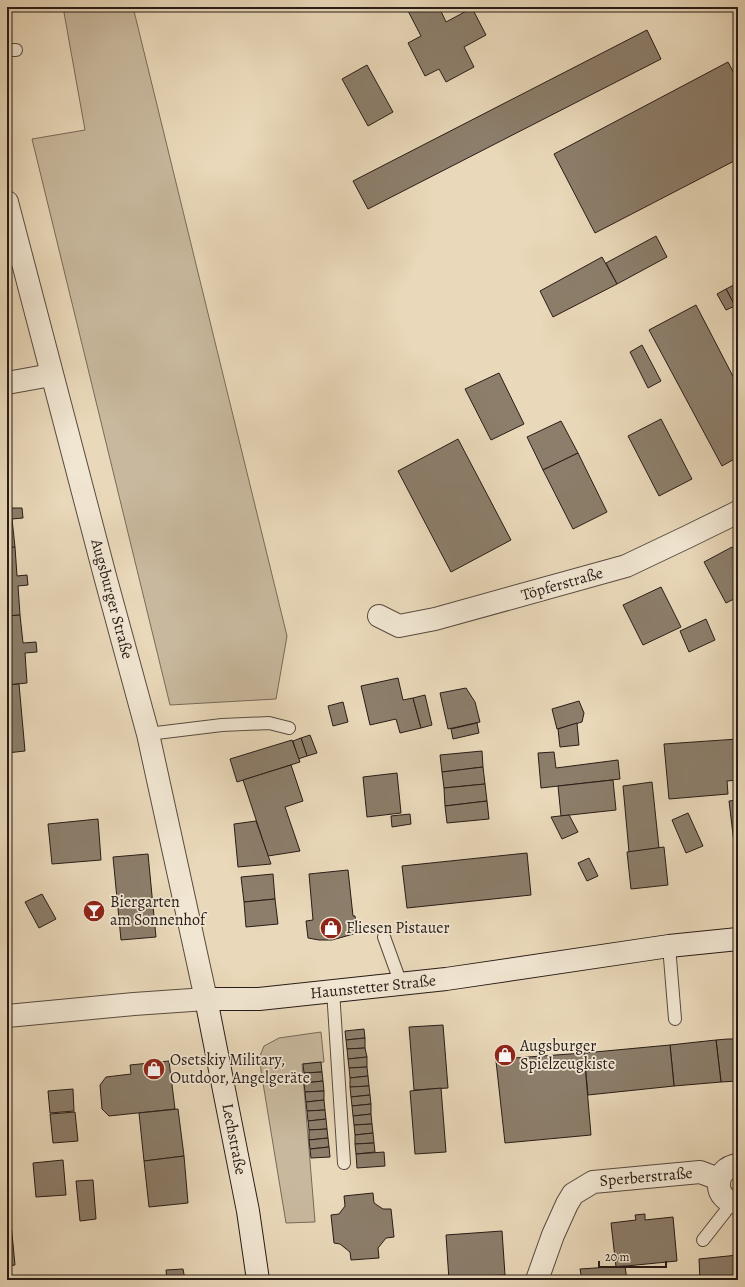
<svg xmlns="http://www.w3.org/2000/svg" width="745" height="1287" font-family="Alegreya,serif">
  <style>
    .green { fill: #c8b89d; stroke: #786a5a }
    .building { fill: #8c7e6b; stroke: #281c17 }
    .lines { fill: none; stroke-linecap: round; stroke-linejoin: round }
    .service-casing { stroke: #584b40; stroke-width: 14 }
    .minor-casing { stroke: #584b40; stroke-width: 24 }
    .tertiary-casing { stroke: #584b40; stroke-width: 24 }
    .secondary-casing { stroke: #281c17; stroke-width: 24 }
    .service { stroke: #f1e6d2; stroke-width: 12 }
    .minor { stroke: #f1e6d2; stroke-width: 22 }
    .tertiary { stroke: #f1e6d2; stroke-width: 22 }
    .secondary { stroke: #f1e6d2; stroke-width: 22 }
    .labels { text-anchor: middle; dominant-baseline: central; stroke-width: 3.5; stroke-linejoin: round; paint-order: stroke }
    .street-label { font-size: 16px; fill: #281c17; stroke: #f1e6d2 }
    .poi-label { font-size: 16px; fill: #281c17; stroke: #f1e6d2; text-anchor: start }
  </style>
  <rect width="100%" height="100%" fill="#e9d8b9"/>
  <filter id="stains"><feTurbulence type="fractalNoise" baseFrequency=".005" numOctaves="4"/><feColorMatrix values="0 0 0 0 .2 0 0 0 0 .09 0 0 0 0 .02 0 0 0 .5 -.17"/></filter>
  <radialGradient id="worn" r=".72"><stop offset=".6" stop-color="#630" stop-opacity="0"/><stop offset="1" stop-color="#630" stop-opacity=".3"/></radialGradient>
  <g class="green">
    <path d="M63,7H133L287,636L276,699L170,705L32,139L85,130Z"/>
    <path d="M321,1032L324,1062L302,1064L315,1222L286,1223L261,1071L260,1056L264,1046L279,1038Z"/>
  </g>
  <g class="building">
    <path d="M406,7H439L446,22L472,8L486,35L464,47L474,67L446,82L439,69L425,76L408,43L421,36Z"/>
    <path d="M647,30L661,59L368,209L353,181Z"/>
    <path d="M728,62L738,81V159L595,233L554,154Z"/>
    <path d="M367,65L393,112L368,126L342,79Z"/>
    <path d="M656,236L667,257L617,284L606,263Z"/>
    <path d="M602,257L617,284L553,317L540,291Z"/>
    <path d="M734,285L738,292V304L735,306L726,289Z"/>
    <path d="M726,289L735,306L726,310L717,294Z"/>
    <path d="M696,305L738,386V457L722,466L649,330Z"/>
    <path d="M642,345L661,381L648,388L630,352Z"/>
    <path d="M499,373L524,424L491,440L465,389Z"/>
    <path d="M661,419L692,479L659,496L628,436Z"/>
    <path d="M561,421L578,453L543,470L527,437Z"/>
    <path d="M458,439L511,540L451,572L398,471Z"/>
    <path d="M578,453L607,512L573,529L543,470Z"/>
    <path d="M7,480H8L11,508H22L23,518L12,519L15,547L7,548Z"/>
    <path d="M15,547L17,576L27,575L28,585L18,586L20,615L7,616V548Z"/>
    <path d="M732,547L738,557V597L726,603L704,562Z"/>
    <path d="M661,587L681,627L643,645L623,605Z"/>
    <path d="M20,615L23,643L36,642L37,652L25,653L27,683L7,685V616Z"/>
    <path d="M706,619L715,640L689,652L680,631Z"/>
    <path d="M398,678L403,700L413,698L421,728L400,733L396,719L370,725L361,686Z"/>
    <path d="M19,684L25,751L7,753V685Z"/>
    <path d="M466,688L475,702L480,722L448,729L440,693Z"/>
    <path d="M425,695L432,725L421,728L413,698Z"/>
    <path d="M579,701L584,713L582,722L557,729L552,709Z"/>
    <path d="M343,702L348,722L333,726L328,706Z"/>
    <path d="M477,723L479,733L453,739L451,729Z"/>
    <path d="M577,723L579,745L560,747L558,729Z"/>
    <path d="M310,735L317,753L307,756L301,738Z"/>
    <path d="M301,738L307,756L298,759L293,741Z"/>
    <path d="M738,739V780L727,781L728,794L669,799L664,744Z"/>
    <path d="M292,740L300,762L237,782L230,759Z"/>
    <path d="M482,751L483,767L442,772L440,755Z"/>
    <path d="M554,752L556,768L618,760L620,779L541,788L538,753Z"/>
    <path d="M291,765L303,801L285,807L300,851L268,856L243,780Z"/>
    <path d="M483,767L485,784L444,788L442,772Z"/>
    <path d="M397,773L401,813L367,817L363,777Z"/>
    <path d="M613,780L616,810L561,816L558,786Z"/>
    <path d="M652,782L659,848L629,852L623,786Z"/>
    <path d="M485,784L487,801L445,806L444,788Z"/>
    <path d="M738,800V843H734L729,801Z"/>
    <path d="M487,801L489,819L447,823L445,806Z"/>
    <path d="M688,813L703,846L686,853L672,820Z"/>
    <path d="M410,814L411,824L392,827L391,816Z"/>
    <path d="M569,815L578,832L562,839L551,817Z"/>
    <path d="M98,819L101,860L52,864L48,824Z"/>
    <path d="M256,821L271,864L238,867L234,824Z"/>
    <path d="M734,843H738V877H737Z"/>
    <path d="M664,847L668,885L631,889L627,852Z"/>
    <path d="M527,853L531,895L407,908L402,866Z"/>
    <path d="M148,854L156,937L121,940L113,857Z"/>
    <path d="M589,858L598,876L587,881L578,863Z"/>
    <path d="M348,870L353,916H355L357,933L332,940H319L308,938L306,921L313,920L309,874Z"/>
    <path d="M273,874L275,899L244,902L241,877Z"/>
    <path d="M42,894L56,919L39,928L25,902Z"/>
    <path d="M275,899L278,924L246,927L244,902Z"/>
    <path d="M443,1025L448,1088L414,1090L409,1027Z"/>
    <path d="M364,1029L365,1038L346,1040L345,1031Z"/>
    <path d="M365,1038V1048L347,1049L346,1040Z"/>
    <path d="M728,1039H738V1081L721,1082L716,1040Z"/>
    <path d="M716,1040L721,1082L674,1086L670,1045Z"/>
    <path d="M670,1045L674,1086L588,1095L584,1053Z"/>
    <path d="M365,1048L367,1057L348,1059L347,1049Z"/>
    <path d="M514,1050V1058L584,1053L591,1135L505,1143L495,1052Z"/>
    <path d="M367,1057V1067L349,1068L348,1059Z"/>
    <path d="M169,1061L175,1109L109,1116L102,1109L100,1085L106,1077L131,1074L130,1065Z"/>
    <path d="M321,1062L322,1072L304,1073L303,1064Z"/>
    <path d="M367,1067L368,1076L350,1078L349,1068Z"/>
    <path d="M322,1072L323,1081L304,1083V1073Z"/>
    <path d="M368,1076L369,1086L350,1087V1078Z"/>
    <path d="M323,1081L324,1091L305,1092L304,1083Z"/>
    <path d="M369,1086L370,1095L351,1097L350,1087Z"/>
    <path d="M441,1088L446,1152L415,1154L410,1091Z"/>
    <path d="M73,1089L74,1111L50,1113L48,1091Z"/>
    <path d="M324,1091V1100L306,1102L305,1092Z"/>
    <path d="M370,1095L371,1104L352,1106L351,1097Z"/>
    <path d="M324,1100L325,1110L307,1111L306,1102Z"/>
    <path d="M371,1104V1114L353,1116L352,1106Z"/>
    <path d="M178,1109L184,1156L144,1161L139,1113Z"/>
    <path d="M325,1110L326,1119L308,1121L307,1111Z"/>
    <path d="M75,1112L78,1141L53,1143L50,1114Z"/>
    <path d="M371,1114L372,1124L354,1125L353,1116Z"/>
    <path d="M326,1119L327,1129L309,1130L308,1121Z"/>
    <path d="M372,1124L373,1133L355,1135L354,1125Z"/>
    <path d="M327,1129L328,1138L309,1140V1130Z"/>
    <path d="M373,1133L374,1143L355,1144V1135Z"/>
    <path d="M328,1138L329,1147L310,1149L309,1140Z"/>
    <path d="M374,1143L375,1152L356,1154L355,1144Z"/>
    <path d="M329,1147L330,1157L311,1158L310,1149Z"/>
    <path d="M384,1152L385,1166L357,1168L356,1154Z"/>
    <path d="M184,1156L188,1203L149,1207L144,1161Z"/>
    <path d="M63,1160L66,1195L36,1197L33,1163Z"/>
    <path d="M93,1180L96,1219L80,1221L76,1181Z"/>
    <path d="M7,1181L15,1265L7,1266Z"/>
    <path d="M373,1193L374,1203L383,1209H391L394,1237L386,1238L378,1248L379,1258L351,1260L350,1252L340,1244L334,1243L331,1215L339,1214L345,1206L344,1196Z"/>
    <path d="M645,1214V1220L673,1217L677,1261L616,1267L611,1223L636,1220L635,1215Z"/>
    <path d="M502,1231L505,1275L480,1276L478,1280H474L471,1278L449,1280L446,1235Z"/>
    <path d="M738,1255V1280H700L699,1259Z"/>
    <path d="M625,1266L627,1280H582L580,1269Z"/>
    <path d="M183,1269L185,1280H167L166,1270Z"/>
    <path d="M449,1277V1280H401Z"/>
  </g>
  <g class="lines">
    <g class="service-casing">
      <g id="service">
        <path d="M7,50H16"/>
        <path d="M148,734L222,725L269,723L289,728"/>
        <path d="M384,937L401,984"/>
        <path d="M669,946L675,1019"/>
        <path d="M333,990L344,1163"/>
        <path d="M703,1240L725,1212L730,1201"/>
      </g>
    </g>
    <g class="minor-casing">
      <g id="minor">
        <path d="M7,383L51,375"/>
        <path d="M379,616L399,626L435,619L626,566L687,537L738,512"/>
        <path d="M738,1165C712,1168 713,1202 738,1203"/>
        <path d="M537,1280L553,1235L567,1204L573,1194L593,1182L700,1172L719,1179"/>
      </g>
    </g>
    <g class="tertiary-casing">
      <path id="tertiary" d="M7,202L105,576L148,734L206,999L134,1004L7,1016"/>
    </g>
    <g class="secondary-casing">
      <path id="secondary" d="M258,1280L248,1211L206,999H259L446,979L669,946L738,939"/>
    </g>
    <use href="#service" class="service"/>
    <use href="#minor" class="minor"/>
    <use href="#tertiary" class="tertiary"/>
    <use href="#secondary" class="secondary"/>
  </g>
  <defs>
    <g id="bar-disc" transform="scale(1.15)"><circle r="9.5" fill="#8f2418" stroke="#f1e6d2"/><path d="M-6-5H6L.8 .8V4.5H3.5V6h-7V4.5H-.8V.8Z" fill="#fff"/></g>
    <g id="shop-disc" transform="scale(1.15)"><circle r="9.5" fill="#8f2418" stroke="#f1e6d2"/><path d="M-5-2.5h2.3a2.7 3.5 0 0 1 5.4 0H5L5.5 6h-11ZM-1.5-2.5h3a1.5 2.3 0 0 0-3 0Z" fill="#fff"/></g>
  </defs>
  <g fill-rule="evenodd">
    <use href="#bar-disc" x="94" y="911"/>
    <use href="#shop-disc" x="331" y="928"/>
    <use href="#shop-disc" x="505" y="1055"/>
    <use href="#shop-disc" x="154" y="1069"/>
  </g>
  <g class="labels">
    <g class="street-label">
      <text transform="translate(562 584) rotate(-16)">Töpferstraße</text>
      <text transform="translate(112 599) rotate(75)">Augsburger Straße</text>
      <text transform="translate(373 987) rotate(-6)">Haunstetter Straße</text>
      <text transform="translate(234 1139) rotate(79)">Lechstraße</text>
      <text transform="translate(646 1177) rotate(-5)">Sperberstraße</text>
    </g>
    <g class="poi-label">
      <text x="110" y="902">Biergarten<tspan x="110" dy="18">am Sonnenhof</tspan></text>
      <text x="346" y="928">Fliesen Pistauer</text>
      <text x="520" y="1046">Augsburger<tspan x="520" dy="18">Spielzeugkiste</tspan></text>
      <text x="170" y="1060">Osetskiy Military,<tspan x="170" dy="18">Outdoor, Angelgeräte</tspan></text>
    </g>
  </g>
  <rect width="745" height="1287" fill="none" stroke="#e9d8b9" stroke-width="24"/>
  <rect x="8" y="8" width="729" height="1271" fill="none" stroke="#281c17" stroke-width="2"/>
  <rect x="12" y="12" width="721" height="1263" fill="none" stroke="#281c17"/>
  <path d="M599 1261v6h67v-6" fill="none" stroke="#281c17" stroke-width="2"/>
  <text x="605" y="1261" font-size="12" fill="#281c17" stroke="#f1e6d2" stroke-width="3" paint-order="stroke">20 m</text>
  <rect width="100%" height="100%" filter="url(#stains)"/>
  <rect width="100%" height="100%" fill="url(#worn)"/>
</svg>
